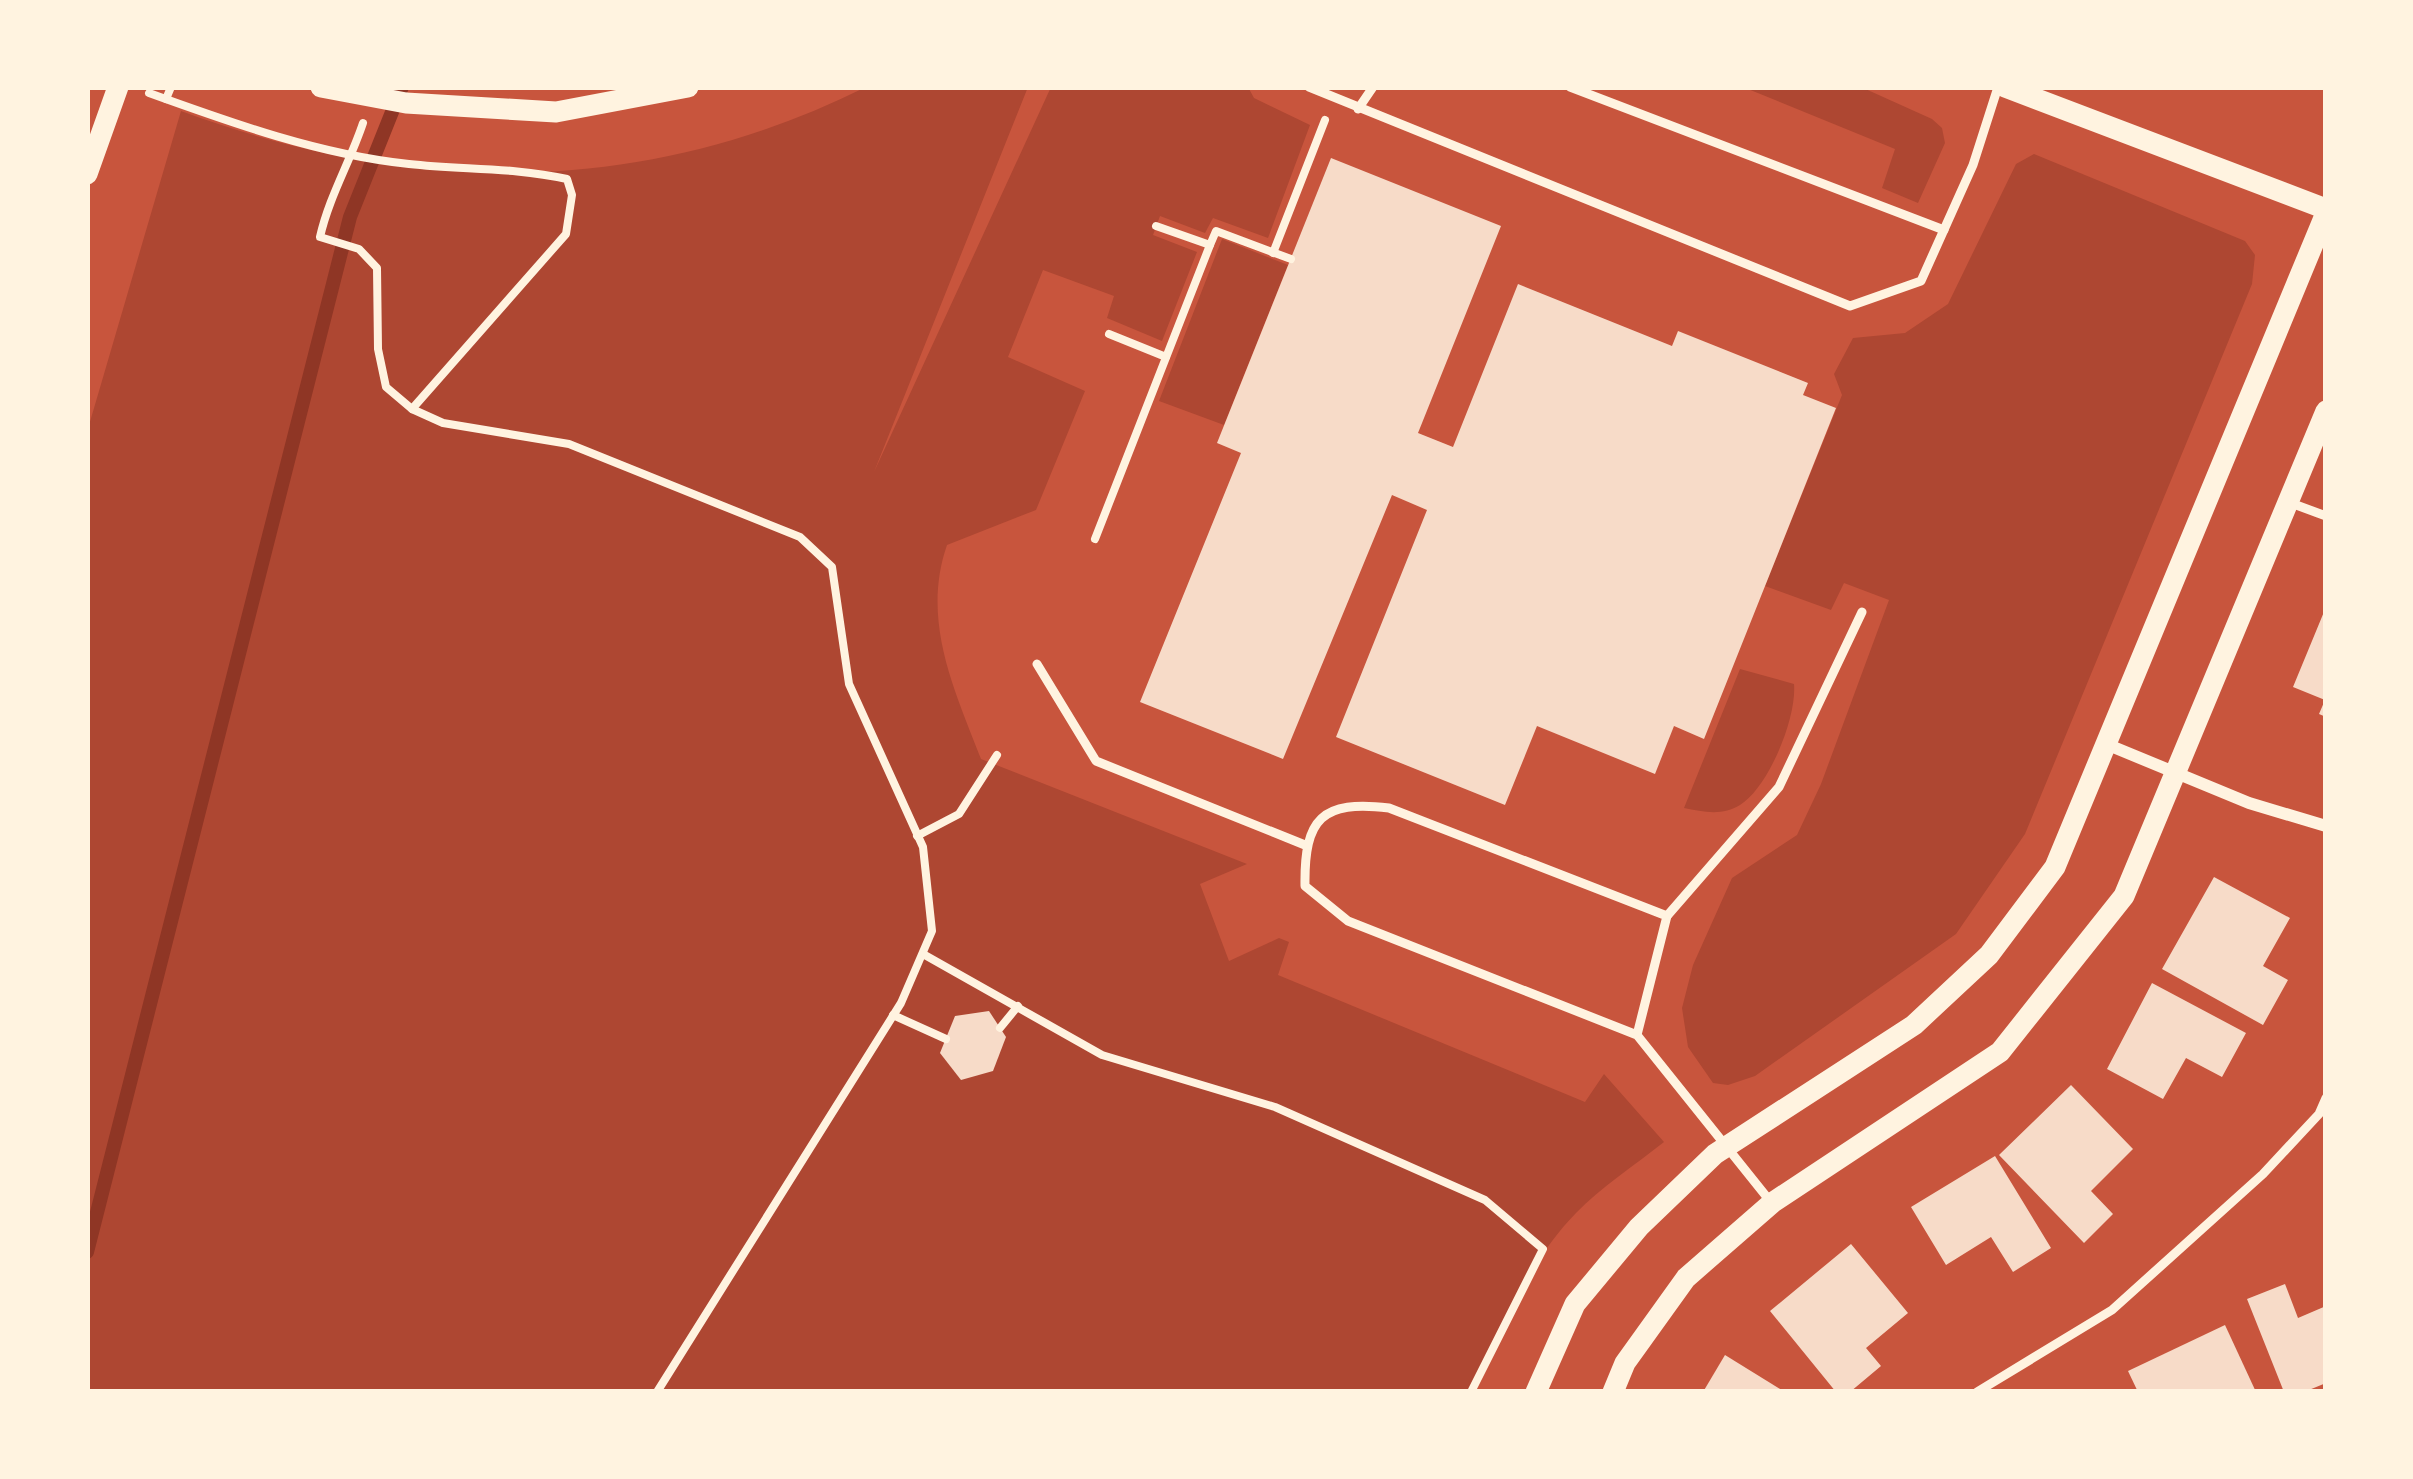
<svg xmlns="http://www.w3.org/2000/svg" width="2413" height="1479" font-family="'PT Sans Narrow',sans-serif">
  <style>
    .green { fill: #ae4732 }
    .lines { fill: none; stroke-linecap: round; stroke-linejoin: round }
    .stream { stroke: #8f3625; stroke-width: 14 }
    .building { fill: #f7dbc8 }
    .path { stroke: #fff3e0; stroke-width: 8 }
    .service { stroke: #fff3e0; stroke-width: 9 }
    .minor { stroke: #fff3e0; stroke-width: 12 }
    .tertiary { stroke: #fff3e0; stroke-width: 21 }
  </style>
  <rect width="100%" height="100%" fill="#c8553d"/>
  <g class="green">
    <path d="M866,87H1028L874,472L1051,87H1248L1254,98L1310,125L1268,238L1213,218L1205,233L1160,216L1153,235L1197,252L1162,341L1107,318L1114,296L1043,270L1008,357L1085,391L1036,510L947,545C921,620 954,689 981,759L1247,864L1200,884L1229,961L1279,938L1289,942L1278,975L1585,1102L1604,1074L1664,1142C1635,1165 1601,1187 1576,1213C1528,1262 1500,1332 1470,1392H87V432L181,111C411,196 643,198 866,87Z"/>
    <path d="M1743,87H1861L1932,119L1942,128L1945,143L1918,203L1882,188L1895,149Z"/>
    <path d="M2034,154L2245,241L2255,255L2252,284L2025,834L1956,934L1755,1076L1728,1085L1713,1083L1688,1047L1682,1008L1693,965L1732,878L1797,835L1821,784L1889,600L1844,583L1831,610L1765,586L1842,395L1834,374L1853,338L1905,333L1948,304L2016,164Z"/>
    <path d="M1222,239L1288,265L1224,425L1159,401Z"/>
    <path d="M1740,669L1794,684C1797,717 1769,787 1740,805C1723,816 1703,812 1684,808Z"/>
  </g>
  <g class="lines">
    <path class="stream" d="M87,1252L350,217L402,87"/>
  </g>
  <g class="building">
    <path d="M1331,158L1501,226L1418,433L1453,447L1518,284L1672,346L1678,331L1808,383L1803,395L1836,408L1704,739L1674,726L1655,774L1537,726L1505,805L1336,737L1427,510L1392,495L1283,759L1140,702L1241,453L1217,443Z"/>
    <path d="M2326,607V717L2319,714L2325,700L2293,687Z"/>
    <path d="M2214,877L2290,918L2263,966L2288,980L2263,1025L2162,969Z"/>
    <path d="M2152,983L2246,1033L2222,1077L2186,1058L2163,1099L2107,1069Z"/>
    <path d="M989,1011L1006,1037L993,1071L961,1080L940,1053L955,1016Z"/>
    <path d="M2071,1085L2133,1149L2091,1191L2113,1214L2084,1243L1999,1155Z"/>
    <path d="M1995,1156L2051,1248L2013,1272L1991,1237L1946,1265L1911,1207Z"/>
    <path d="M1851,1244L1908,1313L1866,1348L1881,1366L1850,1392H1836L1770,1311Z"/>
    <path d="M2285,1284L2298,1318L2326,1306V1383L2304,1392H2284L2247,1299Z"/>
    <path d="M2225,1325L2256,1392H2138L2128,1371Z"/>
    <path d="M1725,1355L1785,1392H1703Z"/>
  </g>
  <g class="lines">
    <g class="path">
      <path d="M149,93C232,123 321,155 409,164C463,170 513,167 567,179L572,195L566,234L412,409"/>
      <path d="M166,99L171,87"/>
      <path d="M363,123C350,162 329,197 320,237L359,249L377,268L378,349L386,387L412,409L443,423L569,444L800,537L832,567L849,684L923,847L932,931L901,1003L657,1392"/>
      <path d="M1210,245L1216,231L1291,259"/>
      <path d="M1273,253L1325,120"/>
      <path d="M1109,334L1166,357"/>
      <path d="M1095,539L1210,245L1156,226"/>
      <path d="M917,836L959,814L997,755"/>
      <path d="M923,954L1102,1055L1275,1107L1485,1200L1543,1249L1471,1392"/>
      <path d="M893,1015L946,1039"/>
      <path d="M1000,1028L1018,1006"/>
    </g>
    <g class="service">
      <path d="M1309,87L1850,306L1921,281L1973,165L1998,87"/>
      <path d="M1570,87L1944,230"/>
      <path d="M1358,109L1373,87"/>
      <path d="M2288,502L2326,516"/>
      <path d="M1037,664L1096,761L1305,845"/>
      <path d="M1667,916L1779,787L1862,612"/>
      <path d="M1637,1035L1667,916L1389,808C1322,800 1304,818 1305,886L1348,921L1637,1035L1770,1201"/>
      <path d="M1977,1392L2112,1310L2263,1174L2319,1114L2326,1098"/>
    </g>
    <path class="minor" d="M2106,744L2249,803L2326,826"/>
    <g class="tertiary">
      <path d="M321,87L406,103L556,112L688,87"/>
      <path d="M2005,87L2326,209"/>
      <path d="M87,174L118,87"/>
      <path d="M1536,1392L1575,1304L1639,1227L1715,1154L1914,1025L1989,955L2055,867L2326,213"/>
      <path d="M1613,1392L1625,1363L1686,1278L1772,1203L2000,1052L2124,896L2326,411"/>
    </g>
  </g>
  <rect width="2413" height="1479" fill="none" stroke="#fff3e0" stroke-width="180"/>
</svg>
